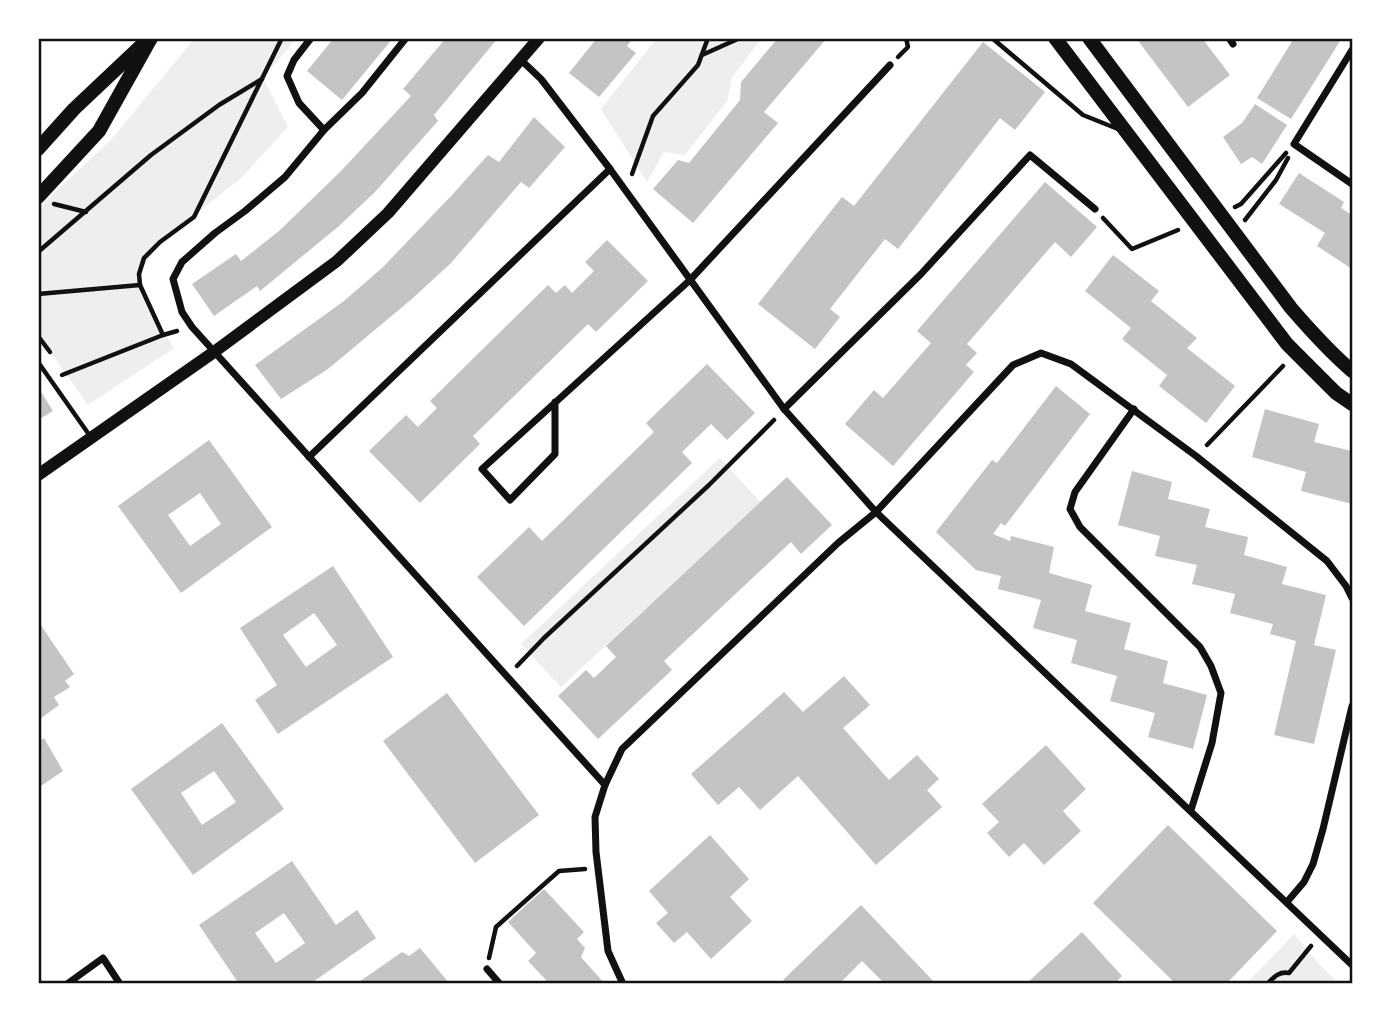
<svg xmlns="http://www.w3.org/2000/svg" width="1391" height="1022" font-family="'Public Sans',sans-serif">
  <style>
    .green { fill: #eee }
    .building { fill: #c4c4c4; fill-rule: evenodd }
    .lines { fill: none; stroke-linecap: round; stroke-linejoin: round }
    .path { stroke: #111; stroke-width: 4.5 }
    .service { stroke: #111; stroke-width: 4.5 }
    .minor { stroke: #111; stroke-width: 7 }
    .tertiary { stroke: #111; stroke-width: 12 }
    .secondary { stroke: #111; stroke-width: 14 }
    .neatline { fill: none; stroke: #111; stroke-width: 2.5 }
  </style>
  <rect width="100%" height="100%" fill="#fff"/>
  <g class="green">
    <path d="M194,39H296L263,78L288,127L240,179L160,242L139,274L156,320L174,348L88,405L39,336L38,208L111,140Z"/>
    <path d="M656,39H761L732,78L727,101L685,155L664,152L647,182L601,109Z"/>
    <path d="M720,458L760,502L561,687L521,644Z"/>
    <path d="M1294,934L1319,964L1338,983L1246,984Z"/>
  </g>
  <g class="building">
    <path d="M334,38H393L342,100L307,71Z"/>
    <path d="M446,38H498L434,115L438,121L375,192L339,226L260,291L257,286L214,316L192,284L236,254L241,261L279,231L340,172L411,96L403,89Z"/>
    <path d="M597,38H633L627,46L636,53L599,97L569,73Z"/>
    <path d="M778,38H827L764,112L778,123L693,223L653,189L678,160L689,163L740,100L741,82Z"/>
    <path d="M1136,38H1202L1230,75L1188,107Z"/>
    <path d="M1294,38H1342L1291,119L1257,98Z"/>
    <path d="M983,42L1045,92L1015,130L1000,118L898,249L885,239L830,309L840,317L815,349L758,304L842,197L854,206Z"/>
    <path d="M1255,104L1287,125L1262,164L1252,157L1241,164L1223,137L1242,123Z"/>
    <path d="M534,117L565,147L529,188L521,182L451,263L413,298L328,369L281,399L255,365L344,301L383,267L452,195L488,155L499,162Z"/>
    <path d="M1299,173L1344,202L1341,208L1352,215V269L1317,246L1325,233L1279,204Z"/>
    <path d="M1045,182L1097,227L1071,257L1055,242L967,344L977,353L966,365L974,372L893,466L845,424L874,390L883,398L931,343L917,331Z"/>
    <path d="M607,240L648,281L596,332L588,324L473,436L480,444L420,503L369,451L406,415L418,427L437,408L430,401L548,285L556,293L565,285L572,293L594,271L585,262Z"/>
    <path d="M1113,255L1159,291L1151,301L1197,338L1187,348L1235,386L1206,423L1159,386L1167,375L1122,339L1131,328L1085,291Z"/>
    <path d="M707,364L755,413L727,440L711,424L682,452L692,463L524,626L477,577L529,527L542,541L654,432L646,423Z"/>
    <path d="M1056,386L1090,414L1005,526L1001,523L993,534L1010,541L1011,536L1054,547L1049,573L1092,585L1085,611L1131,623L1124,649L1168,661L1163,683L1207,695L1193,749L1148,737L1155,713L1110,701L1117,676L1071,663L1077,640L1033,628L1041,600L998,589L1001,576L976,570L936,532L992,460L997,463Z"/>
    <path d="M38,387L53,411L38,420Z"/>
    <path d="M1265,409L1319,424L1314,442L1352,451V504L1301,491L1306,472L1252,457Z"/>
    <path d="M209,440L272,527L181,593L118,506ZM200,493L221,524L190,546L168,515Z"/>
    <path d="M1132,471L1172,482L1168,499L1210,509L1205,527L1248,537L1244,555L1287,567L1282,584L1326,595L1314,645L1336,650L1314,744L1274,735L1296,641L1270,634L1273,624L1230,613L1235,594L1192,584L1197,565L1155,556L1160,536L1118,525Z"/>
    <path d="M787,477L832,525L801,554L791,542L664,661L672,670L598,739L558,696L586,670L594,678L616,657L606,646Z"/>
    <path d="M333,566L393,657L278,734L255,700L277,685L240,628ZM314,613L337,645L306,667L283,635Z"/>
    <path d="M38,621L74,674L65,681L70,687L54,697L59,705L40,719Z"/>
    <path d="M844,676L870,705L843,728L889,780L917,755L939,779L927,790L942,807L876,865L798,776L760,810L739,787L718,805L691,774L784,692L803,712Z"/>
    <path d="M447,693L539,815L475,863L383,741Z"/>
    <path d="M222,723L284,809L193,875L131,789ZM214,771L236,802L202,825L181,793Z"/>
    <path d="M44,738L63,771L38,788V742Z"/>
    <path d="M1046,745L1086,789L1063,811L1081,831L1044,865L1024,843L1009,857L987,833L999,822L982,804Z"/>
    <path d="M1168,825L1277,931L1226,984H1176L1093,903Z"/>
    <path d="M710,835L749,879L730,897L752,921L711,959L687,932L674,943L656,923L668,913L649,891Z"/>
    <path d="M292,861L336,925L357,910L376,938L310,984H239L199,925ZM284,913L305,943L276,963L255,933Z"/>
    <path d="M544,889L584,932L577,939L585,948L581,957L605,984H541L546,980L528,961L536,953L508,922Z"/>
    <path d="M861,905L936,984H885L862,961L839,984H786L783,980Z"/>
    <path d="M1082,932L1122,976L1114,984H1026Z"/>
    <path d="M420,948L450,984H356L402,952L409,956Z"/>
  </g>
  <g class="lines">
    <g class="path">
      <path d="M702,55L740,38"/>
      <path d="M898,57L908,47L906,38"/>
      <path d="M632,174L653,116L698,65L708,38"/>
      <path d="M54,204L86,212"/>
      <path d="M1235,207L1241,204L1286,153"/>
      <path d="M1103,218L1132,249L1178,230"/>
      <path d="M1245,220L1276,180L1288,158"/>
      <path d="M38,252L151,155L219,105L262,79"/>
      <path d="M38,294L140,285"/>
      <path d="M163,335L140,285L139,274L144,258L160,242L194,217L282,38"/>
      <path d="M38,336L50,352"/>
      <path d="M62,375L163,335L177,331"/>
      <path d="M1207,445L1283,366"/>
      <path d="M517,666L544,638L709,485L774,420"/>
      <path d="M489,958L496,927L559,871L585,869"/>
      <path d="M1267,984C1274,977 1279,971 1289,973L1311,946"/>
    </g>
    <g class="service">
      <path d="M992,38L1083,115L1118,129"/>
      <path d="M38,362L90,436"/>
    </g>
    <g class="minor">
      <path d="M311,38L294,60L287,76L299,103L324,130"/>
      <path d="M406,38L362,93L324,130L285,177L245,211L215,233L182,262L173,279L182,312L192,327L605,785"/>
      <path d="M1229,38L1233,44"/>
      <path d="M1352,50L1294,144L1352,184"/>
      <path d="M521,60L541,79L610,169L784,409L876,512L1352,965"/>
      <path d="M555,402V454L510,500L482,469L690,280L890,65"/>
      <path d="M784,409L921,274L1030,155L1095,209"/>
      <path d="M1134,409L1075,492L1070,509L1080,527L1200,647L1211,666L1221,693L1212,743L1191,810"/>
      <path d="M309,457L610,169"/>
      <path d="M1287,902L1304,882L1313,864L1323,829L1352,706"/>
      <path d="M487,969L500,984"/>
      <path d="M67,984L103,958L120,984"/>
      <path d="M623,984L608,951L596,852L595,817L605,785L622,749L838,543L876,512L1013,365L1041,353L1071,364L1196,456L1327,561L1346,586L1352,598"/>
    </g>
    <path class="tertiary" d="M38,475L214,352L337,261L388,213L539,38"/>
    <g class="secondary">
      <path d="M1055,38L1287,344L1336,393L1352,404"/>
      <path d="M1089,38L1291,308C1310,330 1330,352 1352,371"/>
      <path d="M38,149L74,109L145,42"/>
      <path d="M38,197L99,131L151,38"/>
    </g>
  </g>
  <rect width="1391" height="1022" fill="none" stroke="#ffffff" stroke-width="80"/>
  <rect x="40" y="40" width="1311" height="942" class="neatline"/>
</svg>
